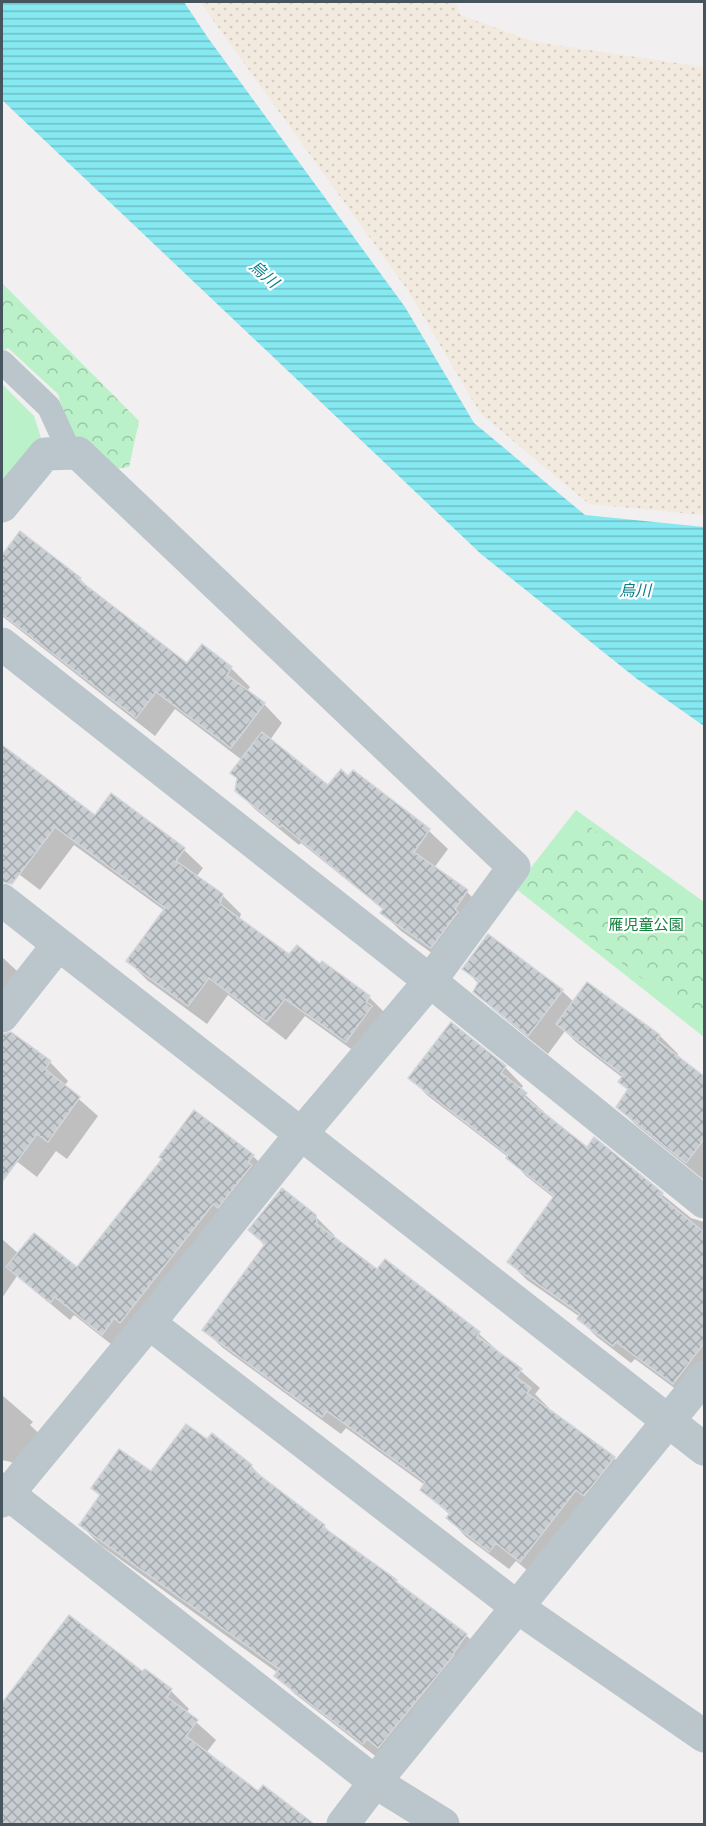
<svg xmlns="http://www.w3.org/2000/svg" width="706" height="1826" font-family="Roboto,'Noto Sans JP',sans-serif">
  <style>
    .green { fill: #bbf1c9 }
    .forest { fill: url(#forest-crowns) }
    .sand { fill: url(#sand-dots) }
    .water { fill: url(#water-rules) }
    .shadow { fill: #0003 }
    .building { fill: url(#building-cross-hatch); stroke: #d2d6db; stroke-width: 1.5 }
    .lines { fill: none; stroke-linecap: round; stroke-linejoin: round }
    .service { stroke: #bac6cc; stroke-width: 24 }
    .minor { stroke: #bac6cc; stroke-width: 33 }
    .labels { text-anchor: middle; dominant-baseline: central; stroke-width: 4.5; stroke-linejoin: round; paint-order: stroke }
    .park-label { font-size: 15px; fill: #13823b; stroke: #fff }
    .water-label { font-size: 16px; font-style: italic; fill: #097f88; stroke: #fff }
  </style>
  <defs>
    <pattern id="forest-crowns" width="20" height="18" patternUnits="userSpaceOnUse" patternTransform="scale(1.5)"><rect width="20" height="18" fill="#bbf1c9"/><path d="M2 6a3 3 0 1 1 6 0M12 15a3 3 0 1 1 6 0" fill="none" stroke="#9ac6a6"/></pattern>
    <pattern id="sand-dots" width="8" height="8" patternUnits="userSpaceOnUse" patternTransform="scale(1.5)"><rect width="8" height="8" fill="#f3eadf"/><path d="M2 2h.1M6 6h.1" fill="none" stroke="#d2cbc2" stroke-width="1.8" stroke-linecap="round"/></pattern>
    <pattern id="water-rules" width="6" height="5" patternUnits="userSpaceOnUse" patternTransform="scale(1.5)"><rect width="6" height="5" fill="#86e8f0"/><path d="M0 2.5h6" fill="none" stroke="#6fbfc6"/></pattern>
    <pattern id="building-cross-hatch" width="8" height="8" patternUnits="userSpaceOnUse" patternTransform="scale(1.5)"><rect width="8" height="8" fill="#c8cdd2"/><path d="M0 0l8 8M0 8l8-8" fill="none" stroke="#a4a9ae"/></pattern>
  </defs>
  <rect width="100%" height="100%" fill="#f1efef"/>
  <g class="green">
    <path d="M2,384L34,416L41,438L2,481Z"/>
    <path d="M576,810L704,902V1037L515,888Z"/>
  </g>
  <g class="forest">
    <path d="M2,283L139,421L129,467L115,469L72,441L58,394L8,348L2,351Z"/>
    <path d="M579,819L704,910V1028L524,885Z"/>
  </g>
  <path class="sand" d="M200,2H456L460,15L535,42L704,67V515L589,504L480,413L409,292Z"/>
  <path class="water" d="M2,2H184L208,38L405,307L474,423L585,515L704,527V726L637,679L481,554L2,100Z"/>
  <g class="shadow">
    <path d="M20,533L80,579L97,596L187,665L202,646L231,668L250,687L247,691L264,704L282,723L270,740L329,787L429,831L448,849L434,868L467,892L485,910L450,966L401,931L382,913L384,910L301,843L299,845L256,810L237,791L242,760L175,709L155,736L2,616V557Z"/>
    <path d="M2,747L95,817L111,795L184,850L203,868L196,877L222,895L241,914L239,920L290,957L320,966L322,963L369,997L388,1016L365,1059L305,1016L286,1040L228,995L207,1024L147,980L128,961L165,911L74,845L40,890L12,869L2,858V840L3,838L2,836Z"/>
    <path d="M2,957L32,985L2,1016Z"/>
    <path d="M464,969L562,991L574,1002L587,984L660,1036L678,1054L676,1057L704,1079V1180L636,1125L618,1107L629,1091L620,1082L623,1078L576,1042L565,1031L548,1054L494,1010L475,992L479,984Z"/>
    <path d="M451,1024L505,1067L523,1086L520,1090L544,1112L543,1114L587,1149L594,1139L691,1218L704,1222V1384L692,1401L635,1359L631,1363L597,1337L579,1319L580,1317L527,1280L509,1262L554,1198L526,1176L508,1157L428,1096L410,1078Z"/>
    <path d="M19,1040L50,1062L68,1081L64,1086L98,1116L67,1159L56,1151L37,1177L2,1150V1065Z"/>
    <path d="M194,1112L253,1156L272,1175L121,1352L74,1315L70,1320L17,1276L2,1298V1239L19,1254L77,1269L164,1159Z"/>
    <path d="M315,1216L334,1235L335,1239L377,1271L479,1334L540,1388L535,1394L549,1408L547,1409L614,1458L633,1477L539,1580L516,1561L509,1569L466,1537L448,1518L450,1515L422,1489L425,1485L346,1428L341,1434L223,1348L204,1330L265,1246L250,1230Z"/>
    <path d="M2,1395L33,1422L30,1425L52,1446L30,1475L11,1462L2,1460Z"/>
    <path d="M207,1441L251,1466L270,1485L324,1526L337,1539L396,1581L406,1591L466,1635L485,1654L383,1762L295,1694L276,1676L278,1673L99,1544L81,1525L151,1473Z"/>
    <path d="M69,1617L142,1673L171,1691L189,1709L186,1713L216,1740L206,1753L258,1793L293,1810L307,1824H24L2,1807V1704Z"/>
  </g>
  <g class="building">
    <path d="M20,531L81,578L79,580L187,663L202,644L232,667L227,675L265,703L231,748L156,692L136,718L2,614V555Z"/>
    <path d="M262,732L328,785L341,769L348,776L353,770L430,829L414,852L468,890L455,909L458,912L431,948L380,913L383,909L282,825L280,827L235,791L237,778L230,773Z"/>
    <path d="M2,745L95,815L111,793L185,848L176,861L223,894L220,904L289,954L297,945L320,964L322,961L370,996L366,1002L372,1006L346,1042L285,999L267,1022L209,978L188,1006L126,961L165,908L55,827L12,884L2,882Z"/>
    <path d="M488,934L563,990L528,1036L473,992L479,981L462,969Z"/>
    <path d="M587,982L660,1035L657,1040L705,1077V1138L686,1163L616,1107L628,1089L618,1082L623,1075L556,1024Z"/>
    <path d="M451,1022L506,1066L501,1073L527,1093L524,1097L587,1147L594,1137L663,1193L661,1197L705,1233V1342L673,1384L616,1342L613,1346L577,1319L580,1314L507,1262L554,1196L506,1158L508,1155L408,1078Z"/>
    <path d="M11,1032L51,1061L45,1069L80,1097L48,1142L37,1134L2,1182V1034Z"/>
    <path d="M194,1110L254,1155L248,1162L252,1165L218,1208L213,1204L120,1323L114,1318L102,1335L55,1297L50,1303L6,1267L34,1233L77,1267L162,1159L159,1157Z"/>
    <path d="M282,1188L316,1215L317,1224L377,1269L385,1259L480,1332L477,1336L522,1369L516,1377L531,1388L527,1393L615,1457L584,1496L576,1490L520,1562L496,1543L489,1552L446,1518L450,1513L420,1490L425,1482L327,1411L322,1417L202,1330L265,1244L248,1230Z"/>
    <path d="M186,1424L207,1439L212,1433L252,1465L250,1468L325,1525L323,1527L397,1580L395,1581L467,1634L453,1654L454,1655L378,1748L367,1739L363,1744L274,1676L279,1669L79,1525L100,1495L91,1488L119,1449L151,1471Z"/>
    <path d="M69,1615L142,1671L145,1669L172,1689L167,1697L198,1720L186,1736L258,1791L263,1785L314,1824H2V1703Z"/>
  </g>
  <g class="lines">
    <path class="service" d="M2,362L49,407L70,453"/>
    <g class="minor">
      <path d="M2,506L45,454L78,453L514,867L430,981L301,1134L149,1323L2,1501"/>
      <path d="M2,644L430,981L704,1202"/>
      <path d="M2,900L704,1449"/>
      <path d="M2,1016L58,945"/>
      <path d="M149,1323L517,1607L704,1736"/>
      <path d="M2,1489L375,1782L443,1824"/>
      <path d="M343,1824L375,1782L704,1377"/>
    </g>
  </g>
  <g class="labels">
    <g class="park-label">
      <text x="646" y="925">雁児童公園</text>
    </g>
    <g class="water-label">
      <text transform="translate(264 274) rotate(41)">烏川</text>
      <text x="635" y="590">烏川</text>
    </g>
  </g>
  <rect width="706" height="1826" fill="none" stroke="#46555d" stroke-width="6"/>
</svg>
